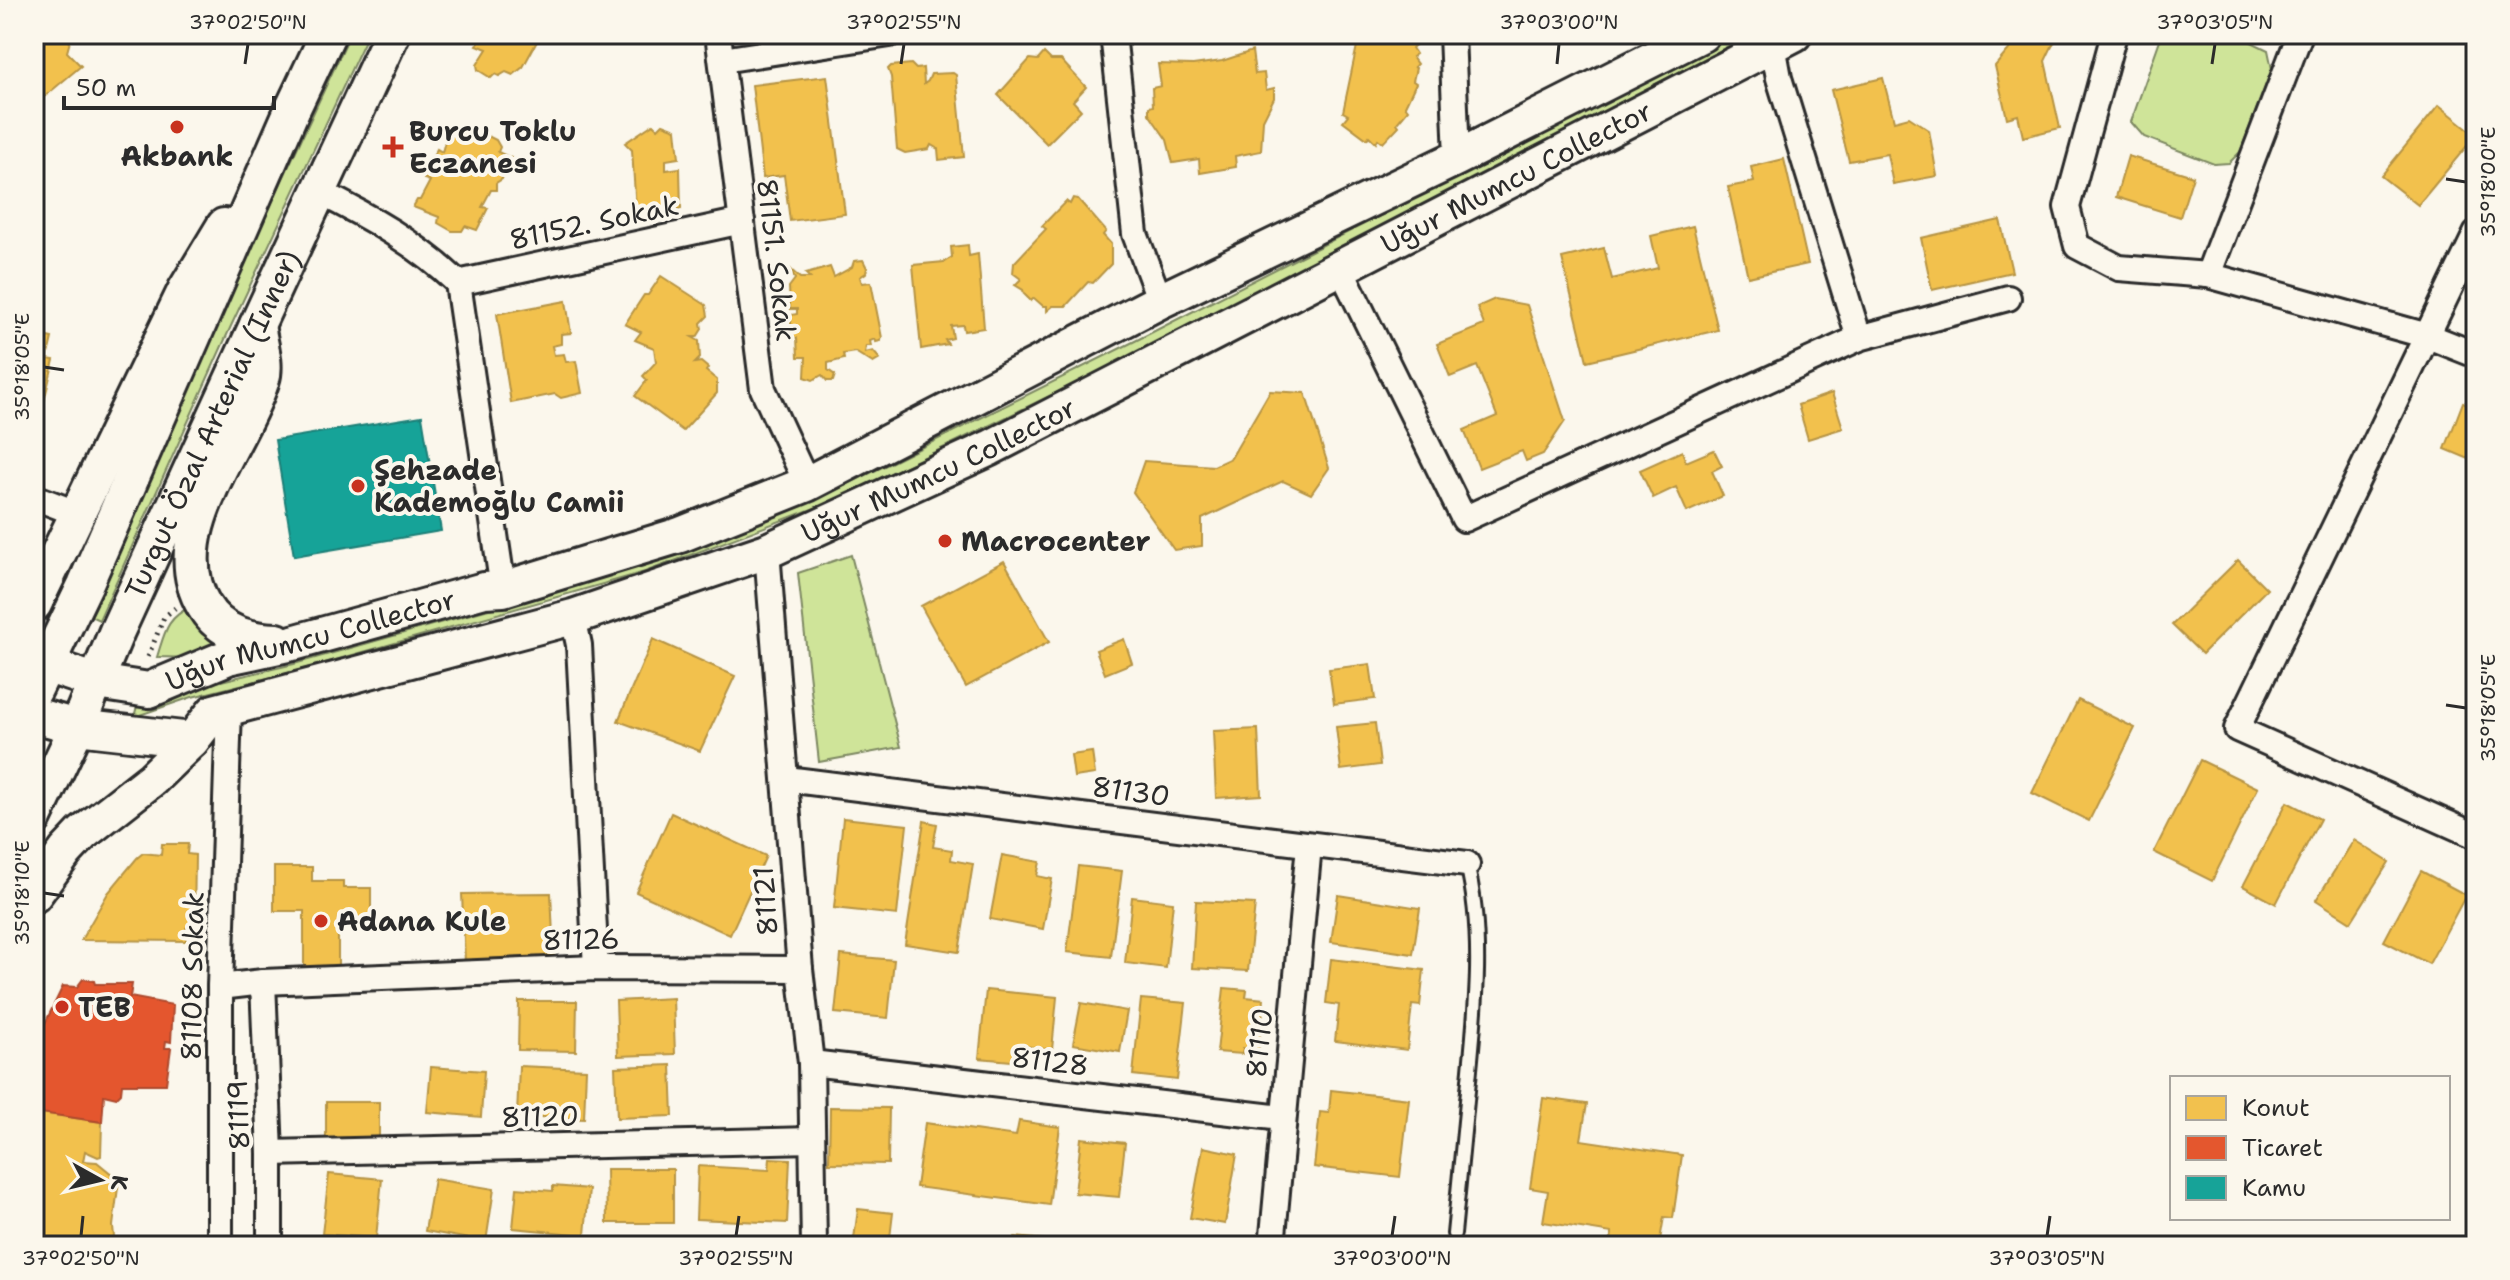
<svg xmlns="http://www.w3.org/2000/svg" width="2510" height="1280" font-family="'Shantell Sans',sans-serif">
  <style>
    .green { fill: #cfe499; stroke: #7d8862; stroke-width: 2 }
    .homes { fill: #f2c14e; stroke: #b69444; stroke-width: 2 }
    .shops { fill: #e4572e; stroke: #ac4a2d; stroke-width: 2 }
    .public { fill: #17a398; stroke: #1d7f77; stroke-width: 2 }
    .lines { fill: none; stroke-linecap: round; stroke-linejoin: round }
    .lane-casing { stroke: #2b2b2b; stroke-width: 18 }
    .street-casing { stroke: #2b2b2b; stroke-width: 30 }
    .secondary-casing { stroke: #2b2b2b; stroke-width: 40 }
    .path { stroke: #2b2b2b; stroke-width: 5; stroke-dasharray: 2 6; stroke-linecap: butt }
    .lane { stroke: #fbf7ec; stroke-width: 12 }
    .street { stroke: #fbf7ec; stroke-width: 24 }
    .secondary { stroke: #fbf7ec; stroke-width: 34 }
    .ticks { fill: none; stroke: #2b2b2b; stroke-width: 3 }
    .poi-dot { fill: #c8321e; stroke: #fbf7ec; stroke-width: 3 }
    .labels { text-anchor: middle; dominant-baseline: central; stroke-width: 8; stroke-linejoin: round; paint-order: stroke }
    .poi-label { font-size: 28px; font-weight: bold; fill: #2b2b2b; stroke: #fbf7ec; text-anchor: start }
    .street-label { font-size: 28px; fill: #2b2b2b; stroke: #fbf7ec }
    .neatline { fill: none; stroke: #2b2b2b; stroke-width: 3 }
    .ticks-label { font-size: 20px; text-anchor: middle; fill: #2b2b2b }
  </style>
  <rect width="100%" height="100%" fill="#fbf7ec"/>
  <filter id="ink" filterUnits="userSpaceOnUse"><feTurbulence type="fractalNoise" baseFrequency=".0125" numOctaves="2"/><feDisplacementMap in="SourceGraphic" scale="16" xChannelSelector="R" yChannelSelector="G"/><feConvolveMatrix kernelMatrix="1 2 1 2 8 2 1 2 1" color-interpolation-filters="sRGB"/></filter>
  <g filter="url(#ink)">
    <g class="green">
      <path d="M350,34L366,38L231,326L99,620L88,615L218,319Z"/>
      <path d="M1736,34H1752L1142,351L836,500L645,572L300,670L192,697L134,717L137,706L191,688L294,664L641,566L830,493L1135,341Z"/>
      <path d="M2162,34H2235L2268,50L2272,69L2240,152L2229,163L2214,164L2144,137L2131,122Z"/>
      <path d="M851,555L901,747L819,762L798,573Z"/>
      <path d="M192,606L223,639L199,658L157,657C165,632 166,618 192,606Z"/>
    </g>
    <g class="homes">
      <path d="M34,34H72L67,52L81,66L43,98L38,88L34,91Z"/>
      <path d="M483,34H541L523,67L513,75L506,72L499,76L495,74L491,78L478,70L477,65L487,49L477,45Z"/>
      <path d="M1362,34H1411L1415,45L1412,48L1416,54L1412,57L1417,64L1414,67L1416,68L1413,81L1416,83L1405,106L1408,110L1397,123L1399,126L1383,143L1378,139L1376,143L1369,136L1367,139L1343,121L1348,115L1343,112L1359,36Z"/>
      <path d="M2022,34L2057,36L2045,61L2060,128L2023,137L2018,115L2007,118L1995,66Z"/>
      <path d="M1252,51L1255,74L1264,73L1266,90L1274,88V98L1263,120L1261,151L1235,156L1236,167L1200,173L1199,159L1173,163L1167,140L1149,114V107L1153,106L1152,88L1161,86L1158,64L1193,65L1222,61Z"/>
      <path d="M1044,53L1051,60H1061L1086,87L1073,101L1081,110L1047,144L998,95L1030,59L1038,60Z"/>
      <path d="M911,64L916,69L923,68L924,84L928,81L931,74L953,73L956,75L964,157L939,160L938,149L931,145L929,149L905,153L897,149L891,77L888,69L891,66Z"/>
      <path d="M827,76L845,214L790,221L784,175L763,178L752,85Z"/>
      <path d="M1883,78L1894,121L1909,117L1929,130L1937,176L1893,184L1887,154L1849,161L1831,90Z"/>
      <path d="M2439,105L2476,135L2418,205L2381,176Z"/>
      <path d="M653,124L658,129L663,124L676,129L679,158L666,160V170L680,168L681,209H672L670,206L644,210L640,212L636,210L632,150L625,143Z"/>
      <path d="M449,127L471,137L476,130L496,140L500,147L498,152L511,158L508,165L511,166L509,173L504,172L502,179L496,183V190H491L482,207L488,208L477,230L465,226L462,231H452L438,223L439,217L413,207L417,200H420L430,181L424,179L428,170L436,173L439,168L431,160L437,149L442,152Z"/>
      <path d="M2128,156L2193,176L2180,217L2116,197Z"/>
      <path d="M1784,159L1808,264L1748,277L1728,187L1754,182L1751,167Z"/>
      <path d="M1073,198L1078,199L1106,231L1103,235L1111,244V264L1093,283L1088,282L1066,306H1053L1047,311V306H1043L1034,298L1031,301L1024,294L1023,290L1015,285L1021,279L1013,273L1014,263L1046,229L1042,226L1066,201L1070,204Z"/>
      <path d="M2000,220L2012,272L1932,290L1921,238Z"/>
      <path d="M1693,226L1718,330L1587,361L1562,258L1604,248L1612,279L1658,268L1651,236Z"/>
      <path d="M968,245L969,256L978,254L984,328L964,331L963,325L951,326L953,338L945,340L948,344L921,349L913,265L944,262L952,257L951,247Z"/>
      <path d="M863,260L867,268L866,273L860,277L862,283L871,282L882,338L880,341L876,342L875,339L870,341L871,346H866L865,353L873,351L880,359L873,363L855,352L843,354L844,359L828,363V370L835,375L833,381H827L822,375L813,380L805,377L806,357H798L797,338L791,337V315L797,314V309H790L789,287L795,279L789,268L800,278H810L806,274L830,267L834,277L852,267L854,261Z"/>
      <path d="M661,276L706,305L708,316L701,323L702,329L697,337H692L699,341L700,358L695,363L701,362L708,368L706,371L717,380V393L683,431L635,396L647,380L643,376L656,362L654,348L635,340L641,332L625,324L644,295H648Z"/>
      <path d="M1495,299L1527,305L1565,421L1543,454L1526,461L1522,451L1479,468L1464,430L1497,416L1477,366L1450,377L1437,344L1484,325L1477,307Z"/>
      <path d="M566,301L571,333L561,334V344L552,346L554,355L564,354L566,362L576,361L582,393L561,398L555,394L511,403L497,314Z"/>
      <path d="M34,334L52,338L47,359L54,360L40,418L34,416Z"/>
      <path d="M1270,391L1305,393L1329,468L1311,494L1283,481L1202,519V546L1174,550L1133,492L1144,461L1214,466L1231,458Z"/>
      <path d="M1832,393L1843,428L1808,439L1798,405Z"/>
      <path d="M2463,402L2476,407V462L2445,449Z"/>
      <path d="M1714,450L1722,466L1712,471L1723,496L1687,512L1676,487L1653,498L1640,470L1682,451L1686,462Z"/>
      <path d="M2238,560L2267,589L2202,654L2172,625Z"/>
      <path d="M1004,561L1049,642L966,687L921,606Z"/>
      <path d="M653,639L735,676L700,751L618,721Z"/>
      <path d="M1124,639L1132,663L1105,674L1096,650Z"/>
      <path d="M1370,664L1375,699L1334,704L1329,669Z"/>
      <path d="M2078,700L2135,728L2089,821L2032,793Z"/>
      <path d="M1375,723L1380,765L1341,770L1336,727Z"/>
      <path d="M1258,729L1261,795L1216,798L1213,731Z"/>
      <path d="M1092,752L1095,774L1074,777L1071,755Z"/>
      <path d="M2200,760L2258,788L2212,881L2154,852Z"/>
      <path d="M2287,802L2320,819L2276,904L2243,886Z"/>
      <path d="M671,813L766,856L730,935L636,892Z"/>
      <path d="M843,818L907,825L897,915L834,908Z"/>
      <path d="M924,821L937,824L933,847L952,850L951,860L973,864L959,952L905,944Z"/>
      <path d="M2354,840L2389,862L2351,922L2316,900Z"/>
      <path d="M162,844H188L187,854L195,855L194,927L186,928V941L81,940L108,893L137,858L143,853L161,855Z"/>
      <path d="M1002,855L1040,862L1037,876L1052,879L1043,929L990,919Z"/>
      <path d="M1078,866L1122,871L1111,957L1067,952Z"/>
      <path d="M274,867H312V881H343V888H371V925H343V918H338V972H304V911H274Z"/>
      <path d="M2421,871L2466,895L2429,964L2384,941Z"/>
      <path d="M551,893L554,957L465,963L462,894Z"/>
      <path d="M1338,895L1420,908L1413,954L1331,942Z"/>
      <path d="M1132,897L1173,902L1166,968L1125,963Z"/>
      <path d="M1196,901L1255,904L1248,971L1192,968Z"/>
      <path d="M841,955L894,960L888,1018L835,1013Z"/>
      <path d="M1331,959L1424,970L1420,1006L1412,1005L1407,1050L1335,1041L1339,1005L1326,1003Z"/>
      <path d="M1224,988L1247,990L1246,997L1264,999L1259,1050L1243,1048L1242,1054L1217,1052Z"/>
      <path d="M986,990L1057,997L1052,1050L1023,1046L1022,1062L979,1058Z"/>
      <path d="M673,998L675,1054L618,1056L616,1001Z"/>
      <path d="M1141,999L1186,1003L1177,1080L1133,1075Z"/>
      <path d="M519,1001H577L576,1051L518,1050Z"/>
      <path d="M1081,1003L1127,1011L1120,1052L1073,1044Z"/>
      <path d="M671,1065L673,1116L617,1118L615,1067Z"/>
      <path d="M519,1066L586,1069L584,1119L517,1116Z"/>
      <path d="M431,1067L484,1071L481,1117L427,1112Z"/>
      <path d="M1331,1090L1409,1099L1400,1177L1314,1167L1320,1112L1329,1113Z"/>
      <path d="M1543,1098L1587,1104L1581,1140L1682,1155L1673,1218L1664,1217L1659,1246H1610L1612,1233L1543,1222L1548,1191L1530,1188Z"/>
      <rect x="326" y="1102" width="53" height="44"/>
      <path d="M830,1107L889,1108L888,1164L829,1163Z"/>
      <path d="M34,1112L102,1122L101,1156L98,1157L85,1151L83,1161L97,1162L119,1180L113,1226L114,1237L106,1244L83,1246L62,1244V1246H57L34,1244Z"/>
      <path d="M1019,1121L1060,1127L1049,1205L916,1187L925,1123L1016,1136Z"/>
      <path d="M1081,1138L1125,1143L1119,1197L1075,1193Z"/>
      <path d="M1203,1147L1237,1154L1225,1224L1190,1218Z"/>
      <path d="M770,1158L790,1159L787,1223L696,1219L698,1166L769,1170Z"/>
      <path d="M606,1169H673V1223H607Z"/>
      <path d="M329,1174L382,1179L376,1238L322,1234Z"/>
      <path d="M434,1179L494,1189L486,1242L425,1231Z"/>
      <path d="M553,1186L589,1189L585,1235L513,1228L517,1188L553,1191Z"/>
      <path d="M858,1209L893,1213L889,1246H853Z"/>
      <path d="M1015,1237L1054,1241L1053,1246H1014Z"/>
      <path d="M904,1239L942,1243V1246H903Z"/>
      <path d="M535,1242L571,1246H535Z"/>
      <path d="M720,1242L751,1246H720Z"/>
    </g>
    <path class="shops" d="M83,979L94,981L95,984H132L130,997L173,1005L171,1042L166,1041L165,1048H171L166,1084H122L121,1093L116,1098L104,1095L102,1122L34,1112V1046L63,986L77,987Z"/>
    <path class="public" d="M422,416L441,531L294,556L275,440Z"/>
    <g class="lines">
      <g class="lane-casing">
        <path id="lane" d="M1454,1234C1459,1182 1464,1131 1469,1080C1476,1008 1484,934 1467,864"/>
      </g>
      <g class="street-casing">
        <g id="street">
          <path d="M718,34L763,389L807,484"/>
          <path d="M1113,34L1135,234L1160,301"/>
          <path d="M1452,34L1457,158"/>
          <path d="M2114,34L2067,207L2077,246L2119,268L2208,275"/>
          <path d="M2300,34L2208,275L2428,336L2476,355"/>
          <path d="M1773,45L1779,78L1859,338"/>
          <path d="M722,60L890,34"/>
          <path d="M319,192C370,217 417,244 458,283L503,589"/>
          <path d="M2476,234L2237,729L2476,836"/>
          <path d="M1340,267L1464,519L1859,338L2008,298"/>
          <path d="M458,283L742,221"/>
          <path d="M34,497L76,513"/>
          <path d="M767,551L800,969L811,1063L814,1246"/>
          <path d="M573,617L579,645L596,968"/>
          <path d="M786,779L1467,864"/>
          <path d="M263,982L270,1153V1246"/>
          <path d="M220,987L263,982L596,968L800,969"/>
          <path d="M811,1063L1282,1118"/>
          <path d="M270,1153L812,1140"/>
          <path d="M220,1246V987L229,708"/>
          <path d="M1272,1246L1309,845"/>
        </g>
      </g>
      <g class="secondary-casing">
        <g id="secondary">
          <path d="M257,325C259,340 267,364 262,379C241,447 161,534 204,606C220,633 248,640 277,641"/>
          <path d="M34,604L186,289L224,226"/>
          <path id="s1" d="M46,665L97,682L149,690L228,657L293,643L484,590L503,589L680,535L807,484L1160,301L1457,158L1702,34"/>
          <path d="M34,691L85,585L292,110L328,34"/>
          <path d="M34,715L77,727L192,740"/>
          <path id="s2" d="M34,818L77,727L117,631L257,325L392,34"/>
          <path id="s3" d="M34,895L66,851L83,833L152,779L192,740L214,712L573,617L767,551L990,448L1794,34"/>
        </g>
      </g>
      <path class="path" d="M148,657L164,617L175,608"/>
      <use href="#lane" class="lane"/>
      <use href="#street" class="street"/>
      <use href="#secondary" class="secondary"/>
    </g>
  </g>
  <path class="ticks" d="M245,64L248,44M901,64L904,44M1557,64L1559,44M2212,64L2215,44M2446,179L2466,182M44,367L64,370M2446,705L2466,708M44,893L64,896M81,1236L83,1216M736,1236L739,1216M1392,1236L1395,1216M2047,1236L2050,1216"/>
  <g class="poi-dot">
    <circle cx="177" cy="127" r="8"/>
    <path d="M389 135h8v8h8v8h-8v8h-8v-8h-8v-8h8z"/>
    <circle cx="358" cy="486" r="8"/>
    <circle cx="945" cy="541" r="8"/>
    <circle cx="321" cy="921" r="8"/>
    <circle cx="62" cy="1007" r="8"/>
  </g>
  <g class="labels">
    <g class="poi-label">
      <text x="409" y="131">Burcu Toklu<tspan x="409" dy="32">Eczanesi</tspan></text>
      <text x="177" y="156" text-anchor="middle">Akbank</text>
      <text x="374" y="470">Şehzade<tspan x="374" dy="32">Kademoğlu Camii</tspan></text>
      <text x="961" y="541">Macrocenter</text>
      <text x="337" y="921">Adana Kule</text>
      <text x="78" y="1007">TEB</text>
    </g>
    <g class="street-label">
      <text stroke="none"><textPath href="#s3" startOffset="1672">Uğur Mumcu Collector</textPath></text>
      <text transform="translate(594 222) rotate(-12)">81152. Sokak</text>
      <text transform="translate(777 260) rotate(83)">81151. Sokak</text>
      <text stroke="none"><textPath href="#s2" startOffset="432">Turgut Özal Arterial (Inner)</textPath></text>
      <text stroke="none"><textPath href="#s3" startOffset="1024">Uğur Mumcu Collector</textPath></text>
      <text stroke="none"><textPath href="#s1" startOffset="276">Uğur Mumcu Collector</textPath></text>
      <text transform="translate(1131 791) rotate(8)">81130</text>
      <text transform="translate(765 901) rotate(-94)">81121</text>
      <text transform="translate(581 939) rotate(-1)">81126</text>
      <text transform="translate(192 976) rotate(-89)">81108 Sokak</text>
      <text transform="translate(1259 1043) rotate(-84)">81110</text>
      <text transform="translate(1050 1061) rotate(7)">81128</text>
      <text transform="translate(238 1115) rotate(-92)">81119</text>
      <text transform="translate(540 1116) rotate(-1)">81120</text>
    </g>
  </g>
  <rect width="2510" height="1280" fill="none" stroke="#fbf7ec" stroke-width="88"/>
  <rect x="2170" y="1076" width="280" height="144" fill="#fbf7ec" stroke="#a8a59f" stroke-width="2"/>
  <rect x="2186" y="1096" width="40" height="24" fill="#f2c14e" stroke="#a8a59f" stroke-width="2"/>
  <text x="2242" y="1116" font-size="24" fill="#2b2b2b">Konut</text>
  <rect x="2186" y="1136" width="40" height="24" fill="#e4572e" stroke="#a8a59f" stroke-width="2"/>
  <text x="2242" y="1156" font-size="24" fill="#2b2b2b">Ticaret</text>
  <rect x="2186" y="1176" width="40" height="24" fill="#17a398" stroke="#a8a59f" stroke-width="2"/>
  <text x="2242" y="1196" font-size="24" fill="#2b2b2b">Kamu</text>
  <g transform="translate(100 1180) rotate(98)" stroke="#fbf7ec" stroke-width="6" paint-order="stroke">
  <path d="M0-6L14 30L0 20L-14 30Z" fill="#2b2b2b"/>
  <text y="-12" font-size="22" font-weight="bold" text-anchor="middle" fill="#2b2b2b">K</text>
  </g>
  <path d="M64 96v12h210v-12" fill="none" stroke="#2b2b2b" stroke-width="4"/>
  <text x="76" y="96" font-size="24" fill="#2b2b2b" stroke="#fbf7ec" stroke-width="6" paint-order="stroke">50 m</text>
  <rect x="44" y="44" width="2422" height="1192" class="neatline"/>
  <g class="ticks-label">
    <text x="248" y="29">37°02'50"N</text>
    <text x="904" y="29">37°02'55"N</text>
    <text x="1559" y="29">37°03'00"N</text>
    <text x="2215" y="29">37°03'05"N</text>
    <text transform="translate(2488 182) rotate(-90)" y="7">35°18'00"E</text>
    <text transform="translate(22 367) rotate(-90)" y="7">35°18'05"E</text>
    <text transform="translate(2488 708) rotate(-90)" y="7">35°18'05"E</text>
    <text transform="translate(22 893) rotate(-90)" y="7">35°18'10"E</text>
    <text x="81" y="1265">37°02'50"N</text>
    <text x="736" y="1265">37°02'55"N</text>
    <text x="1392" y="1265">37°03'00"N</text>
    <text x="2047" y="1265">37°03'05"N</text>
  </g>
</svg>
